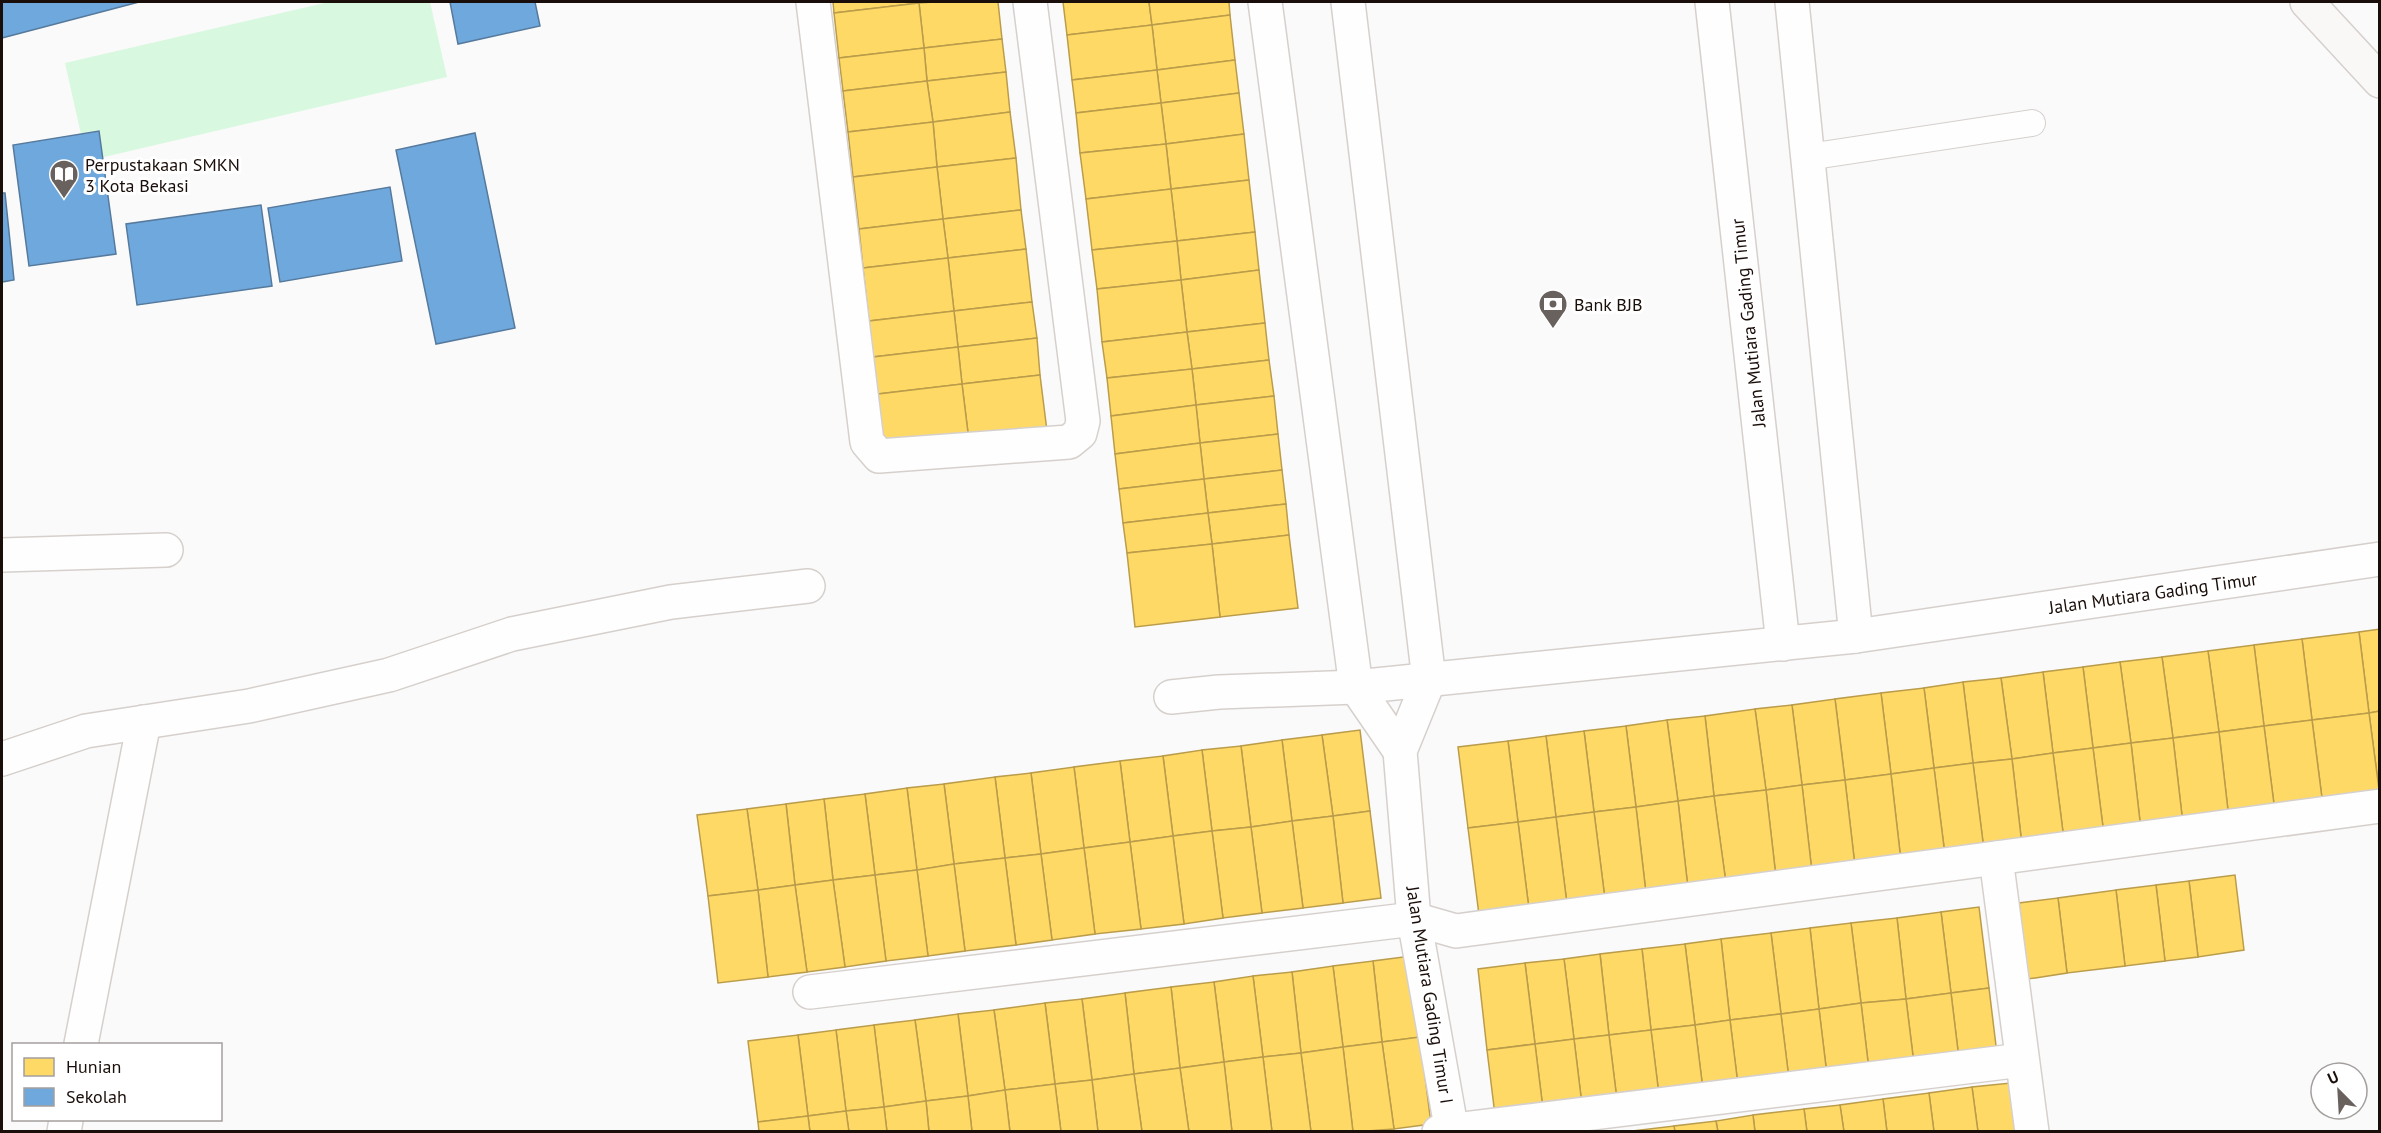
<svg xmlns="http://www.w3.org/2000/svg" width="2381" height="1133" font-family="'PT Sans',sans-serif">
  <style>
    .green { fill: #d8f8df }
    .homes { fill: #ffd966; stroke: #ba9c4a; stroke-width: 1.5 }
    .schools { fill: #6fa8dc; stroke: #567a9d; stroke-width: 1.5 }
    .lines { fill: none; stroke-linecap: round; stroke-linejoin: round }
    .lane-casing { stroke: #d6d0cd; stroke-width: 28 }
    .street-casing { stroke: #d6d0cd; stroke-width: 36 }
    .secondary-casing { stroke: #d6d0cd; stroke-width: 36 }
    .lane { stroke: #fefefe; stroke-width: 26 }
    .street { stroke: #fefefe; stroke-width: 33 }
    .secondary { stroke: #faf7f7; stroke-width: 33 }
    .labels { text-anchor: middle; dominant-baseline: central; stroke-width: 6; stroke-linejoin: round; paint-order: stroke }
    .poi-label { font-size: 18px; fill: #1a0e0a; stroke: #fff; text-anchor: start }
    .street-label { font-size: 18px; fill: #1a0e0a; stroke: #fff }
  </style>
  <rect width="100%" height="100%" fill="#fafafa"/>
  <path class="green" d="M329,2H430L447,77L87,161L65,63Z"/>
  <g class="homes">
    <path d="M833,2H919V3L834,13Z"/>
    <path d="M934,2H998L1002,39L924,48L919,3Z"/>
    <path d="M1063,2H1149L1152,25L1067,35Z"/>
    <path d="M1149,2H1229L1230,15L1152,25Z"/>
    <path d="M919,3L924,48L839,58L834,13Z"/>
    <path d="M1230,15L1235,60L1157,70L1152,25Z"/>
    <path d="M1152,25L1157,70L1072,80L1067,35Z"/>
    <path d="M1002,39L1006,72L927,81L924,48Z"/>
    <path d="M924,48L927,81L843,91L839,58Z"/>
    <path d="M1235,60L1239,93L1161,103L1157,70Z"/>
    <path d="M1157,70L1161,103L1076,113L1072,80Z"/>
    <path d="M1006,72L1010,112L933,122L927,81Z"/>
    <path d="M927,81L933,122L848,132L843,91Z"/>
    <path d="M1239,93L1244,134L1166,144L1161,103Z"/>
    <path d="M1161,103L1166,144L1080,153L1076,113Z"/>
    <path d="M1010,112L1016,158L937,167L933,122Z"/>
    <path d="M933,122L937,167L853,177L848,132Z"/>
    <path d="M1244,134L1249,180L1171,189L1166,144Z"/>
    <path d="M1166,144L1171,189L1086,199L1080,153Z"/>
    <path d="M1016,158L1021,210L943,219L937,167Z"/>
    <path d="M937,167L943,219L859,229L853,177Z"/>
    <path d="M1249,180L1255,232L1177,241L1171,189Z"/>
    <path d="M1171,189L1177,241L1092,250L1086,199Z"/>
    <path d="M1021,210L1026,249L948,258L943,219Z"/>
    <path d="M943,219L948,258L863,268L859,229Z"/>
    <path d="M1255,232L1259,270L1181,280L1177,241Z"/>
    <path d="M1177,241L1181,280L1097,289L1092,250Z"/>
    <path d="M1026,249L1032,302L954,311L948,258Z"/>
    <path d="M948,258L954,311L869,321L863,268Z"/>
    <path d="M1259,270L1265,323L1187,332L1181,280Z"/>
    <path d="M1181,280L1187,332L1102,342L1097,289Z"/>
    <path d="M1032,302L1037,338L958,347L954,311Z"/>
    <path d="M954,311L958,347L873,357L869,321Z"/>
    <path d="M1265,323L1269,360L1192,369L1187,332Z"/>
    <path d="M1187,332L1192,369L1107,378L1102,342Z"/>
    <path d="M1037,338L1040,375L962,384L958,347Z"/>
    <path d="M958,347L962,384L878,394L873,357Z"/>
    <path d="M1269,360L1274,396L1196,405L1192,369Z"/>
    <path d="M1192,369L1196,405L1111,416L1107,378Z"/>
    <path d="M1040,375L1047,431L969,441L962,384Z"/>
    <path d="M962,384L969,441L884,450L878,394Z"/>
    <path d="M1274,396L1278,434L1200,443L1196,405Z"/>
    <path d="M1196,405L1200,443L1115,454L1111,416Z"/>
    <path d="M1278,434L1282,470L1204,479L1200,443Z"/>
    <path d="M1200,443L1204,479L1119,489L1115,454Z"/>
    <path d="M1282,470L1286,504L1208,513L1204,479Z"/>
    <path d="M1204,479L1208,513L1123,523L1119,489Z"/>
    <path d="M1286,504L1289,535L1212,544L1208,513Z"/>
    <path d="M1208,513L1212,544L1127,553L1123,523Z"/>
    <path d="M1289,535L1298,608L1220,617L1212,544Z"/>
    <path d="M1212,544L1220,617L1135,627L1127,553Z"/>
    <path d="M2380,629V711L2369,713L2359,632Z"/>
    <path d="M2359,632L2369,713L2312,720L2302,639Z"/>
    <path d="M2302,639L2312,720L2264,726L2254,645Z"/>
    <path d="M2254,645L2264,726L2219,732L2208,651Z"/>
    <path d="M2208,651L2219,732L2173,738L2162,657Z"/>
    <path d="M2162,657L2173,738L2131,743L2120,662Z"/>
    <path d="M2120,662L2131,743L2093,748L2083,667Z"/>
    <path d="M2083,667L2093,748L2053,753L2043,672Z"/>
    <path d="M2043,672L2053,753L2012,759L2001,678Z"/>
    <path d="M2001,678L2012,759L1973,763L1963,682Z"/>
    <path d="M1963,682L1973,763L1934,768L1924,688Z"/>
    <path d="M1924,688L1934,768L1891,774L1881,693Z"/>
    <path d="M1881,693L1891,774L1845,780L1835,699Z"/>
    <path d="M1835,699L1845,780L1802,785L1792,705Z"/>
    <path d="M1792,705L1802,785L1766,790L1755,709Z"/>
    <path d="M1755,709L1766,790L1714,796L1705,716Z"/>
    <path d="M2380,711V797L2369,713Z"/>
    <path d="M2369,713L2380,797L2323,806L2312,720Z"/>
    <path d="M1705,716L1714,796L1678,801L1667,720Z"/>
    <path d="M1667,720L1678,801L1636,807L1626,726Z"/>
    <path d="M2312,720L2323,806L2275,812L2264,726Z"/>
    <path d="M1626,726L1636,807L1594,812L1584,731Z"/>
    <path d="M2264,726L2275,812L2229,819L2219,732Z"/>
    <path d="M1360,730L1370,811L1333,816L1322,735Z"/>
    <path d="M1584,731L1594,812L1556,817L1546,736Z"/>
    <path d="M2219,732L2229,819L2183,824L2173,738Z"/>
    <path d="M1322,735L1333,816L1292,821L1282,740Z"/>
    <path d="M1546,736L1556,817L1518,822L1508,741Z"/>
    <path d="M2173,738L2183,824L2141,830L2131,743Z"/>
    <path d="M1282,740L1292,821L1251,827L1241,746Z"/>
    <path d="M1508,741L1518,822L1468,828L1458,747Z"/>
    <path d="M2131,743L2141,830L2104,835L2093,748Z"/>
    <path d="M1241,746L1251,827L1212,831L1202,750Z"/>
    <path d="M2093,748L2104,835L2064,840L2053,753Z"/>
    <path d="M1202,750L1212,831L1173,836L1163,756Z"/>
    <path d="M2053,753L2064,840L2022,845L2012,759Z"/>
    <path d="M1163,756L1173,836L1130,842L1120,761Z"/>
    <path d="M2012,759L2022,845L1984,850L1973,763Z"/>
    <path d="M1120,761L1130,842L1084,848L1074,767Z"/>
    <path d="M1973,763L1984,850L1945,855L1934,768Z"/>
    <path d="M1074,767L1084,848L1041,854L1031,773Z"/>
    <path d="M1934,768L1945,855L1901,861L1891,774Z"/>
    <path d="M1031,773L1041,854L1005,858L995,777Z"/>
    <path d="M1891,774L1901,861L1855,866L1845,780Z"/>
    <path d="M995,777L1005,858L954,864L944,784Z"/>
    <path d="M1845,780L1855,866L1812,872L1802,785Z"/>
    <path d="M944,784L954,864L917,870L907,788Z"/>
    <path d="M1802,785L1812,872L1776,877L1766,790Z"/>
    <path d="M907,788L917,870L875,875L865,794Z"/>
    <path d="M1766,790L1776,877L1726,883L1714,796Z"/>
    <path d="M865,794L875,875L833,880L824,799Z"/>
    <path d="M1714,796L1726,883L1688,888L1678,801Z"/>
    <path d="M824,799L833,880L795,885L786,804Z"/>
    <path d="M1678,801L1688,888L1646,893L1636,807Z"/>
    <path d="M786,804L795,885L758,890L747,809Z"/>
    <path d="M1636,807L1646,893L1605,899L1594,812Z"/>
    <path d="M747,809L758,890L708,896L697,815Z"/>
    <path d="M1370,811L1381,898L1343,903L1333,816Z"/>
    <path d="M1594,812L1605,899L1567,904L1556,817Z"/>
    <path d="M1333,816L1343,903L1303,908L1292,821Z"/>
    <path d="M1556,817L1567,904L1529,909L1518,822Z"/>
    <path d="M1292,821L1303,908L1262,913L1251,827Z"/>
    <path d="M1518,822L1529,909L1479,915L1468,828Z"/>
    <path d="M1251,827L1262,913L1223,918L1212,831Z"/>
    <path d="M1212,831L1223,918L1184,924L1173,836Z"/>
    <path d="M1173,836L1184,924L1141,929L1130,842Z"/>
    <path d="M1130,842L1141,929L1095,934L1084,848Z"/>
    <path d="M1084,848L1095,934L1052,940L1041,854Z"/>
    <path d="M1041,854L1052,940L1016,945L1005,858Z"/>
    <path d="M1005,858L1016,945L965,951L954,864Z"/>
    <path d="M954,864L965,951L928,956L917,870Z"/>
    <path d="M917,870L928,956L886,961L875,875Z"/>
    <path d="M875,875L886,961L845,967L833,880Z"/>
    <path d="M2235,875L2244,950L2198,957L2189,881Z"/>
    <path d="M833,880L845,967L807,972L795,885Z"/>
    <path d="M2189,881L2198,957L2165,961L2156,885Z"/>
    <path d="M795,885L807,972L768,977L758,890Z"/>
    <path d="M2156,885L2165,961L2125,966L2116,890Z"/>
    <path d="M758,890L768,977L718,983L708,896Z"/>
    <path d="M2116,890L2125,966L2067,973L2058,898Z"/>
    <path d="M2058,898L2067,973L2028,979L2019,903Z"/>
    <path d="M1979,907L1989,988L1951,993L1941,912Z"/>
    <path d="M1941,912L1951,993L1906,999L1897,918Z"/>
    <path d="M1897,918L1906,999L1861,1003L1851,923Z"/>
    <path d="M1851,923L1861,1003L1819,1009L1810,928Z"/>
    <path d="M1810,928L1819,1009L1781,1014L1771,933Z"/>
    <path d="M1771,933L1781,1014L1730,1020L1721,939Z"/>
    <path d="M1721,939L1730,1020L1695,1025L1685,944Z"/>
    <path d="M1685,944L1695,1025L1651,1030L1642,949Z"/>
    <path d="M1642,949L1651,1030L1609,1035L1600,954Z"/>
    <path d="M1600,954L1609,1035L1574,1039L1564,959Z"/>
    <path d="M1411,956L1420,1037L1382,1042L1373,961Z"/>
    <path d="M1564,959L1574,1039L1535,1044L1525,963Z"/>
    <path d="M1373,961L1382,1042L1343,1047L1333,966Z"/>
    <path d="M1525,963L1535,1044L1487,1050L1478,969Z"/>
    <path d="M1333,966L1343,1047L1301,1053L1292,972Z"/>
    <path d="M1292,972L1301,1053L1263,1057L1253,976Z"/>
    <path d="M1253,976L1263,1057L1224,1062L1214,982Z"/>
    <path d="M1214,982L1224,1062L1180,1068L1171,987Z"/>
    <path d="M1171,987L1180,1068L1134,1074L1125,993Z"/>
    <path d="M1989,988L1997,1054L1959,1059L1951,993Z"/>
    <path d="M1125,993L1134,1074L1092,1080L1082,999Z"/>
    <path d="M1951,993L1959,1059L1914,1064L1906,999Z"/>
    <path d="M1082,999L1092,1080L1055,1084L1045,1003Z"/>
    <path d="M1906,999L1914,1064L1869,1070L1861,1003Z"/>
    <path d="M1045,1003L1055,1084L1005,1090L994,1010Z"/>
    <path d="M1861,1003L1869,1070L1827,1075L1819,1009Z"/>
    <path d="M1819,1009L1827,1075L1789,1079L1781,1014Z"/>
    <path d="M994,1010L1005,1090L968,1096L958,1014Z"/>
    <path d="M958,1014L968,1096L926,1101L915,1020Z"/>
    <path d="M1781,1014L1789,1079L1738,1085L1730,1020Z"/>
    <path d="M915,1020L926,1101L884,1107L874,1025Z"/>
    <path d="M1730,1020L1738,1085L1703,1090L1695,1025Z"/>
    <path d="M874,1025L884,1107L846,1111L836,1030Z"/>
    <path d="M1695,1025L1703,1090L1659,1095L1651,1030Z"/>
    <path d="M836,1030L846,1111L808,1116L798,1035Z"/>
    <path d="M1651,1030L1659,1095L1617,1100L1609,1035Z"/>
    <path d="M798,1035L808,1116L758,1122L748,1041Z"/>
    <path d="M1609,1035L1617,1100L1582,1105L1574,1039Z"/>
    <path d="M1420,1037L1431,1124L1394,1129L1382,1042Z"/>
    <path d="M1574,1039L1582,1105L1543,1109L1535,1044Z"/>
    <path d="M1382,1042L1394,1129L1353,1132L1343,1047Z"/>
    <path d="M1535,1044L1543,1109L1495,1115L1487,1050Z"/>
    <path d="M1343,1047L1353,1132H1311L1301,1053Z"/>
    <path d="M1301,1053L1311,1132H1272L1263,1057Z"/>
    <path d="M1263,1057L1272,1132H1232L1224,1062Z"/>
    <path d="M1224,1062L1232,1132H1189L1180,1068Z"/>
    <path d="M1180,1068L1189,1132H1142L1134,1074Z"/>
    <path d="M1134,1074L1142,1132H1098L1092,1080Z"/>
    <path d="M1092,1080L1098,1132H1061L1055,1084Z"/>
    <path d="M2011,1083L2017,1132H1978L1972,1087Z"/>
    <path d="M1055,1084L1061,1132H1010L1005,1090Z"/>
    <path d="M1972,1087L1978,1132H1934L1929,1093Z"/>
    <path d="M1005,1090L1010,1132H972L968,1096Z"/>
    <path d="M1929,1093L1934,1132H1887L1883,1099Z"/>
    <path d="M968,1096L972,1132H929L926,1101Z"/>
    <path d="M1883,1099L1887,1132H1844L1840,1105Z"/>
    <path d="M926,1101L929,1132H887L884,1107Z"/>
    <path d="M1840,1105L1844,1132H1807L1804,1109Z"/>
    <path d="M884,1107L887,1132H849L846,1111Z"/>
    <path d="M1804,1109L1807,1132H1755L1753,1115Z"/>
    <path d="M846,1111L849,1132H810L808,1116Z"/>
    <path d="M1753,1115L1755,1132H1718L1716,1121Z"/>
    <path d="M808,1116L810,1132H759L758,1122Z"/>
    <path d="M1716,1121L1718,1132H1675L1674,1126Z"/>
    <path d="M1674,1126L1675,1132L1632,1131Z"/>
  </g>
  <g class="schools">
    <path d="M2,2H139L2,38Z"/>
    <path d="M450,2H535L540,26L458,44Z"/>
    <path d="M99,131L116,254L29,266L13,145Z"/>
    <path d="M475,133L515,328L436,344L396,150Z"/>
    <path d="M390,187L402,261L280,282L268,208Z"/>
    <path d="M2,193H5L14,280L2,282Z"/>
    <path d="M261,205L272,286L137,305L126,224Z"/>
  </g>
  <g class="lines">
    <g class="lane-casing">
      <path id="lane" d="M1808,157L2032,123"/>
    </g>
    <g class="street-casing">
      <g id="street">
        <path d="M813,2L867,442L879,456L1069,442L1080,433L1083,421L1030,2"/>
        <path d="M1265,2L1356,687L1400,751"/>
        <path d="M1348,2L1429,680L1400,751L1414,919L1452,1132"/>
        <path d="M1712,2L1783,644"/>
        <path d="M1792,2L1856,636"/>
        <path d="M2,555L166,550"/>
        <path d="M1171,697L1219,692L1356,687L1856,636L2380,559"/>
        <path d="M2,759L86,731L249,706L389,675L512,634L671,602L808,586"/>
        <path d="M1996,858L2032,1132"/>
        <path d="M810,992L1414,919L1456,931L2380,806"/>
        <path d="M81,1044L144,722"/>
        <path d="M64,1132L66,1120"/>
        <path d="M1439,1132L2022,1060"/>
      </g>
    </g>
    <g class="secondary-casing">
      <path id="secondary" d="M2307,2L2380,81"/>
    </g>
    <use href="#lane" class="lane"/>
    <use href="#street" class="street"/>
    <use href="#secondary" class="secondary"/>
  </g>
  <defs>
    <g id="library-pin" transform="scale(1.5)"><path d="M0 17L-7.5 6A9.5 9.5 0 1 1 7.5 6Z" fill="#68615e" stroke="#fff"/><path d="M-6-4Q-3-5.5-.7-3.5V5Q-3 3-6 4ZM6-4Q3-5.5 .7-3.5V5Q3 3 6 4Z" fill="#fff"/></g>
    <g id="bank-pin" transform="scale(1.5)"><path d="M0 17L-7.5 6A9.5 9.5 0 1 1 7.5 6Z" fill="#68615e" stroke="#fff"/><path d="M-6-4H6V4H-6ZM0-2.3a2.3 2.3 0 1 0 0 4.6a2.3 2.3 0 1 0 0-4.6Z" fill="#fff"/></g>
  </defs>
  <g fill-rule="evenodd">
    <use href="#library-pin" x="64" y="174"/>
    <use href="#bank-pin" x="1553" y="304"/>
  </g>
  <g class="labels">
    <g class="poi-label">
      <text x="85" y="164">Perpustakaan SMKN<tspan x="85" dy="21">3 Kota Bekasi</tspan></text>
      <text x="1574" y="304">Bank BJB</text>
    </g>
    <g class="street-label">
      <text transform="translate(1748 323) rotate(-96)">Jalan Mutiara Gading Timur</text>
      <text transform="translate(2153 593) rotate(-8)">Jalan Mutiara Gading Timur</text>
      <text transform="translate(1430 995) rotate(81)">Jalan Mutiara Gading Timur I</text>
    </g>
  </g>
  <rect width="2381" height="1133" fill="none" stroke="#1a0e0a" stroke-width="6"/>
  <rect x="12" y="1043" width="210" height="78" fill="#ffffff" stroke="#a39f9d" stroke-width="1.5"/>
  <rect x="24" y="1058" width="30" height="18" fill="#ffd966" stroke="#a39f9d" stroke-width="1.5"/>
  <text x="66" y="1073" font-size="18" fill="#1a0e0a">Hunian</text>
  <rect x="24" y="1088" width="30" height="18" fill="#6fa8dc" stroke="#a39f9d" stroke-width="1.5"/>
  <text x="66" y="1103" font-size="18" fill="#1a0e0a">Sekolah</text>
  <g transform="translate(2339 1091) rotate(336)"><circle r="28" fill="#ffffff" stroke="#a39f9d" stroke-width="1.5"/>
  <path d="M0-4.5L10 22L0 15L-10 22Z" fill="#68615e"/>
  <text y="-9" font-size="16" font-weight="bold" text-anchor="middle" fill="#1a0e0a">U</text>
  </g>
</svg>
